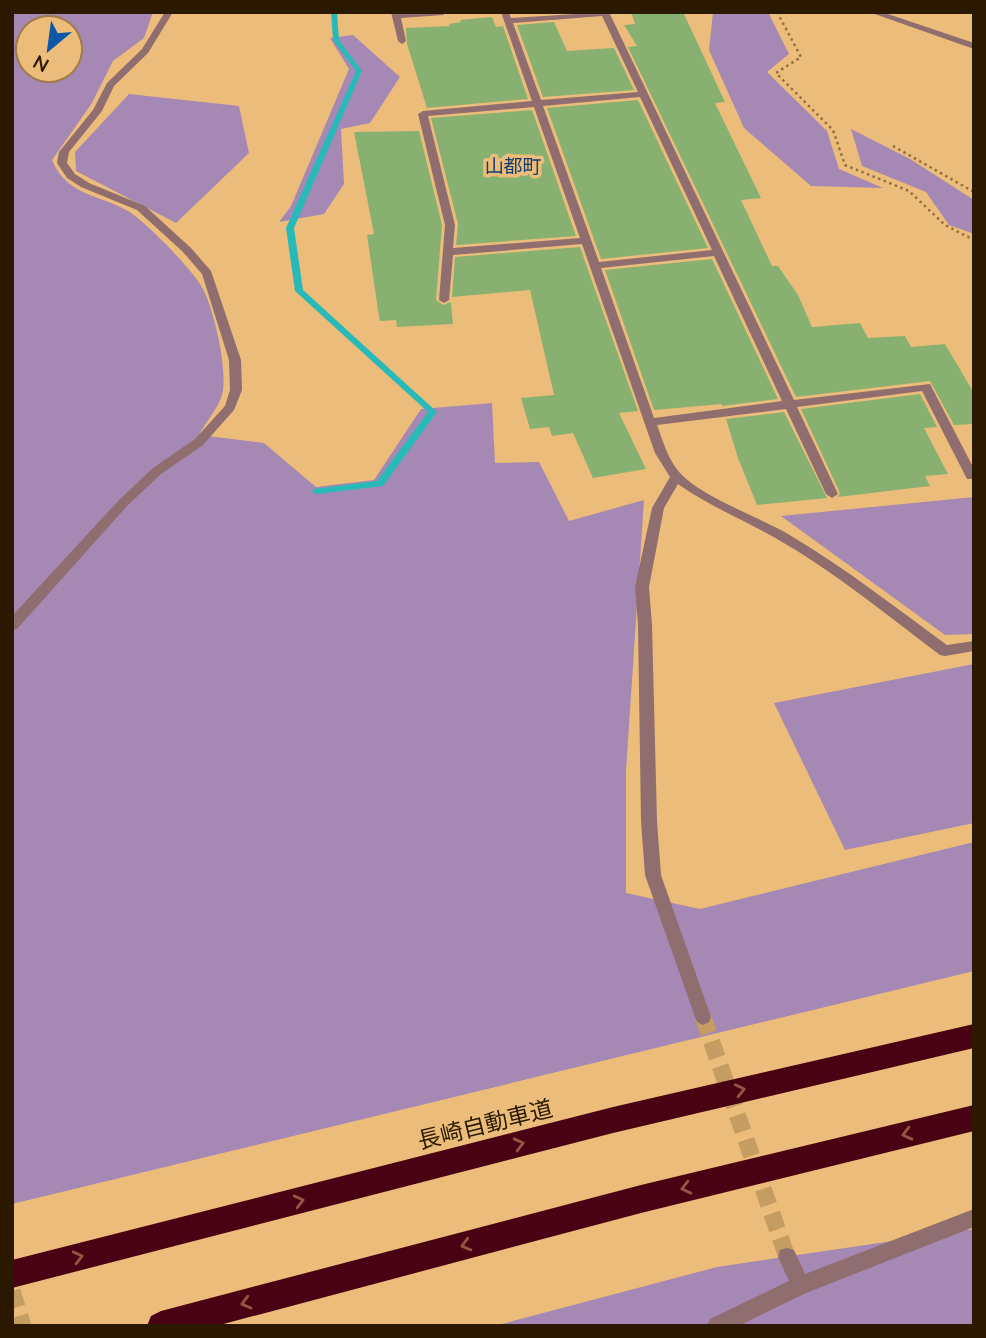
<svg xmlns="http://www.w3.org/2000/svg" width="986" height="1338" font-family="Mulish,'Noto Sans JP',sans-serif">
  <style>
    .green { fill: #a688b4; fill-rule: evenodd }
    .lines { fill: none; stroke-linecap: round; stroke-linejoin: round }
    .stream { fill: #28b9b9; fill-rule: evenodd }
    .building { fill: #88b171 }
    .street-tunnel { stroke: #c59c62; stroke-width: 17; stroke-dasharray: 17 9; stroke-linecap: butt }
    .path { stroke: #916f41; stroke-width: 2.5; stroke-dasharray: 2.5 3.5; stroke-linecap: butt }
    .street { fill: #906d6f; fill-rule: evenodd }
    .highway { fill: #480213; fill-rule: evenodd }
    .oneway { stroke: #925641 }
    .labels { text-anchor: middle; dominant-baseline: central; stroke-width: 7; stroke-linejoin: round; paint-order: stroke }
    .far-quarter-label { font-size: 19px; fill: #113d70; stroke: #ecbd7a }
    .near-street-label { font-size: 23px; fill: #2a1800; stroke: #ecbd7a }
  </style>
  <rect width="100%" height="100%" fill="#ecbd7a"/>
  <g class="green">
    <path d="M12,12H153L144,38L113,61L92,103L52,160C68,199 105,194 134,215C152,229 192,269 203,289C214,310 230,376 221,398C216,411 205,423 199,435L264,443L316,487L374,480L421,409L492,403L495,463L539,462L569,521L644,500L626,771V893L700,909L974,842V971L12,1204ZM28,28H70V70H28Z"/>
    <path d="M713,12H768L789,54L767,72L827,131L839,169L883,188L811,186L744,128L709,50Z"/>
    <path d="M353,35L400,77L370,123L341,129L344,184L324,214L279,222L291,206L349,69L330,38Z"/>
    <path d="M129,94L239,106L249,153L176,223L76,171L75,152Z"/>
    <path d="M851,129L910,159L974,200V234L949,225L926,192L862,166Z"/>
    <path d="M974,497V634L945,635L781,516Z"/>
    <path d="M974,664V823L845,850L774,703Z"/>
    <path d="M974,1229V1326H494L717,1267Z"/>
  </g>
  <g class="lines">
    <path class="stream" d="M331,12H337L339,40L362,71L294,228L303,290L437,412L383,486L317,494L314,493L312,491L314,489L377,481L428,412L295,291L286,228L356,71L333,40Z"/>
  </g>
  <g class="building">
    <path d="M631,12H683L725,102L715,103L761,198L741,200L772,266H778L798,295L812,327L860,323L868,338L905,336L911,347L945,344L974,393V424L954,425L930,381L796,397L628,47L637,46L624,25L635,24Z"/>
    <path d="M492,17L496,27L503,26L528,99L427,108L407,44L406,28L450,26L449,24L461,22L460,20Z"/>
    <path d="M554,22L567,51L614,48L634,90L543,97L517,25Z"/>
    <path d="M638,100L708,248L601,259L547,108Z"/>
    <path d="M532,110L576,236L456,245L458,224L431,118Z"/>
    <path d="M419,131L442,225L436,300L443,305L451,302L453,324L397,327L396,320L380,321L378,310L367,235L374,234L354,132Z"/>
    <path d="M580,247L638,411L619,413L646,469L593,478L573,433L552,436L549,427L530,429L521,398L554,395L530,290L452,297L455,257Z"/>
    <path d="M712,259L778,399L722,406V404L654,410L605,270Z"/>
    <path d="M920,394L937,427L924,428L948,474L925,476L930,486L838,497L840,493L801,409Z"/>
    <path d="M784,412L827,498L757,505L738,458L726,419Z"/>
  </g>
  <g class="lines">
    <g class="street-tunnel">
      <path d="M703,1017L787,1257"/>
      <path d="M12,1291L23,1326"/>
    </g>
    <g class="path">
      <path d="M777,12L801,57L776,73L833,130L845,165L909,191L945,225L974,240"/>
      <path d="M893,146L974,192"/>
    </g>
    <g class="street">
      <path d="M165,12H173L148,53L114,86L102,111L69,152L67,163L75,174L89,183L145,206L191,248L211,271L241,360L242,390L234,410L203,445L161,474L127,506L17,629L12,630V616L119,500L153,468L195,439L225,406L230,390L229,360L202,274L183,252L137,210L81,187L67,178L57,163L59,152L93,110L107,83L142,49Z"/>
      <path d="M391,12H447L443,15L401,18L406,41L402,44L398,41Z"/>
      <path d="M501,12H509L511,18L609,12L794,400L930,384L974,469V479H967L922,391L797,407L838,494L832,498L826,494L786,409L657,425C663,441 668,460 680,473C702,497 759,517 788,534C844,567 895,607 947,645L974,641V651L945,656L940,655C887,615 835,572 777,539C744,520 709,506 678,484L664,508L649,587L652,625L657,821L661,875L711,1017L709,1022L703,1025L697,1022L695,1017L645,875L641,821L638,625L635,587L652,508L670,477L655,453L582,244L453,255L449,300L444,303L439,300L445,225L418,114L423,111L532,101ZM602,16L638,92L541,100L513,23ZM640,97L712,250L599,262L543,106ZM534,107L580,238L453,248L455,225L428,116ZM714,256L782,401L654,418L601,268Z"/>
      <path d="M869,12H882L974,43V49Z"/>
      <path d="M974,1209V1227L806,1293L738,1326H707L710,1319L789,1281L778,1257L780,1250L787,1248L794,1250L805,1274Z"/>
    </g>
    <g class="highway">
      <path d="M974,1024V1048L613,1133L12,1288V1260L613,1107Z"/>
      <path d="M974,1105V1131L641,1213L216,1326H147L151,1316L161,1311L641,1185Z"/>
    </g>
  </g>
  <defs><path id="oneway-chevron" d="M-2-3.5L2.5 0L-2 3.5" fill="none" stroke-width="1.6" stroke-linecap="round" stroke-linejoin="round" transform="scale(1.75)"/></defs>
  <g class="oneway">
    <use href="#oneway-chevron" transform="translate(740 1090) rotate(-13)"/>
    <use href="#oneway-chevron" transform="translate(907 1134) rotate(166)"/>
    <use href="#oneway-chevron" transform="translate(519 1144) rotate(-14)"/>
    <use href="#oneway-chevron" transform="translate(686 1188) rotate(166)"/>
    <use href="#oneway-chevron" transform="translate(299 1201) rotate(-14)"/>
    <use href="#oneway-chevron" transform="translate(466 1245) rotate(165)"/>
    <use href="#oneway-chevron" transform="translate(78 1257) rotate(-14)"/>
    <use href="#oneway-chevron" transform="translate(246 1303) rotate(165)"/>
  </g>
  <g class="labels">
    <g class="far-quarter-label">
      <text x="513" y="166">山都町</text>
    </g>
    <g class="near-street-label">
      <text transform="translate(485 1124) rotate(-14)">長崎自動車道</text>
    </g>
  </g>
  <rect width="986" height="1338" fill="none" stroke="#2a1800" stroke-width="28"/>
  <g transform="translate(49 49) rotate(209)"><circle r="33" fill="#ecbd7a" stroke="#9e7b49" stroke-width="2"/>
  <path d="M0-5L12 26L0 18L-12 26Z" fill="#0d58a7"/>
  <text y="-10" font-size="19" font-weight="bold" text-anchor="middle" fill="#2a1800">N</text>
  </g>
</svg>
